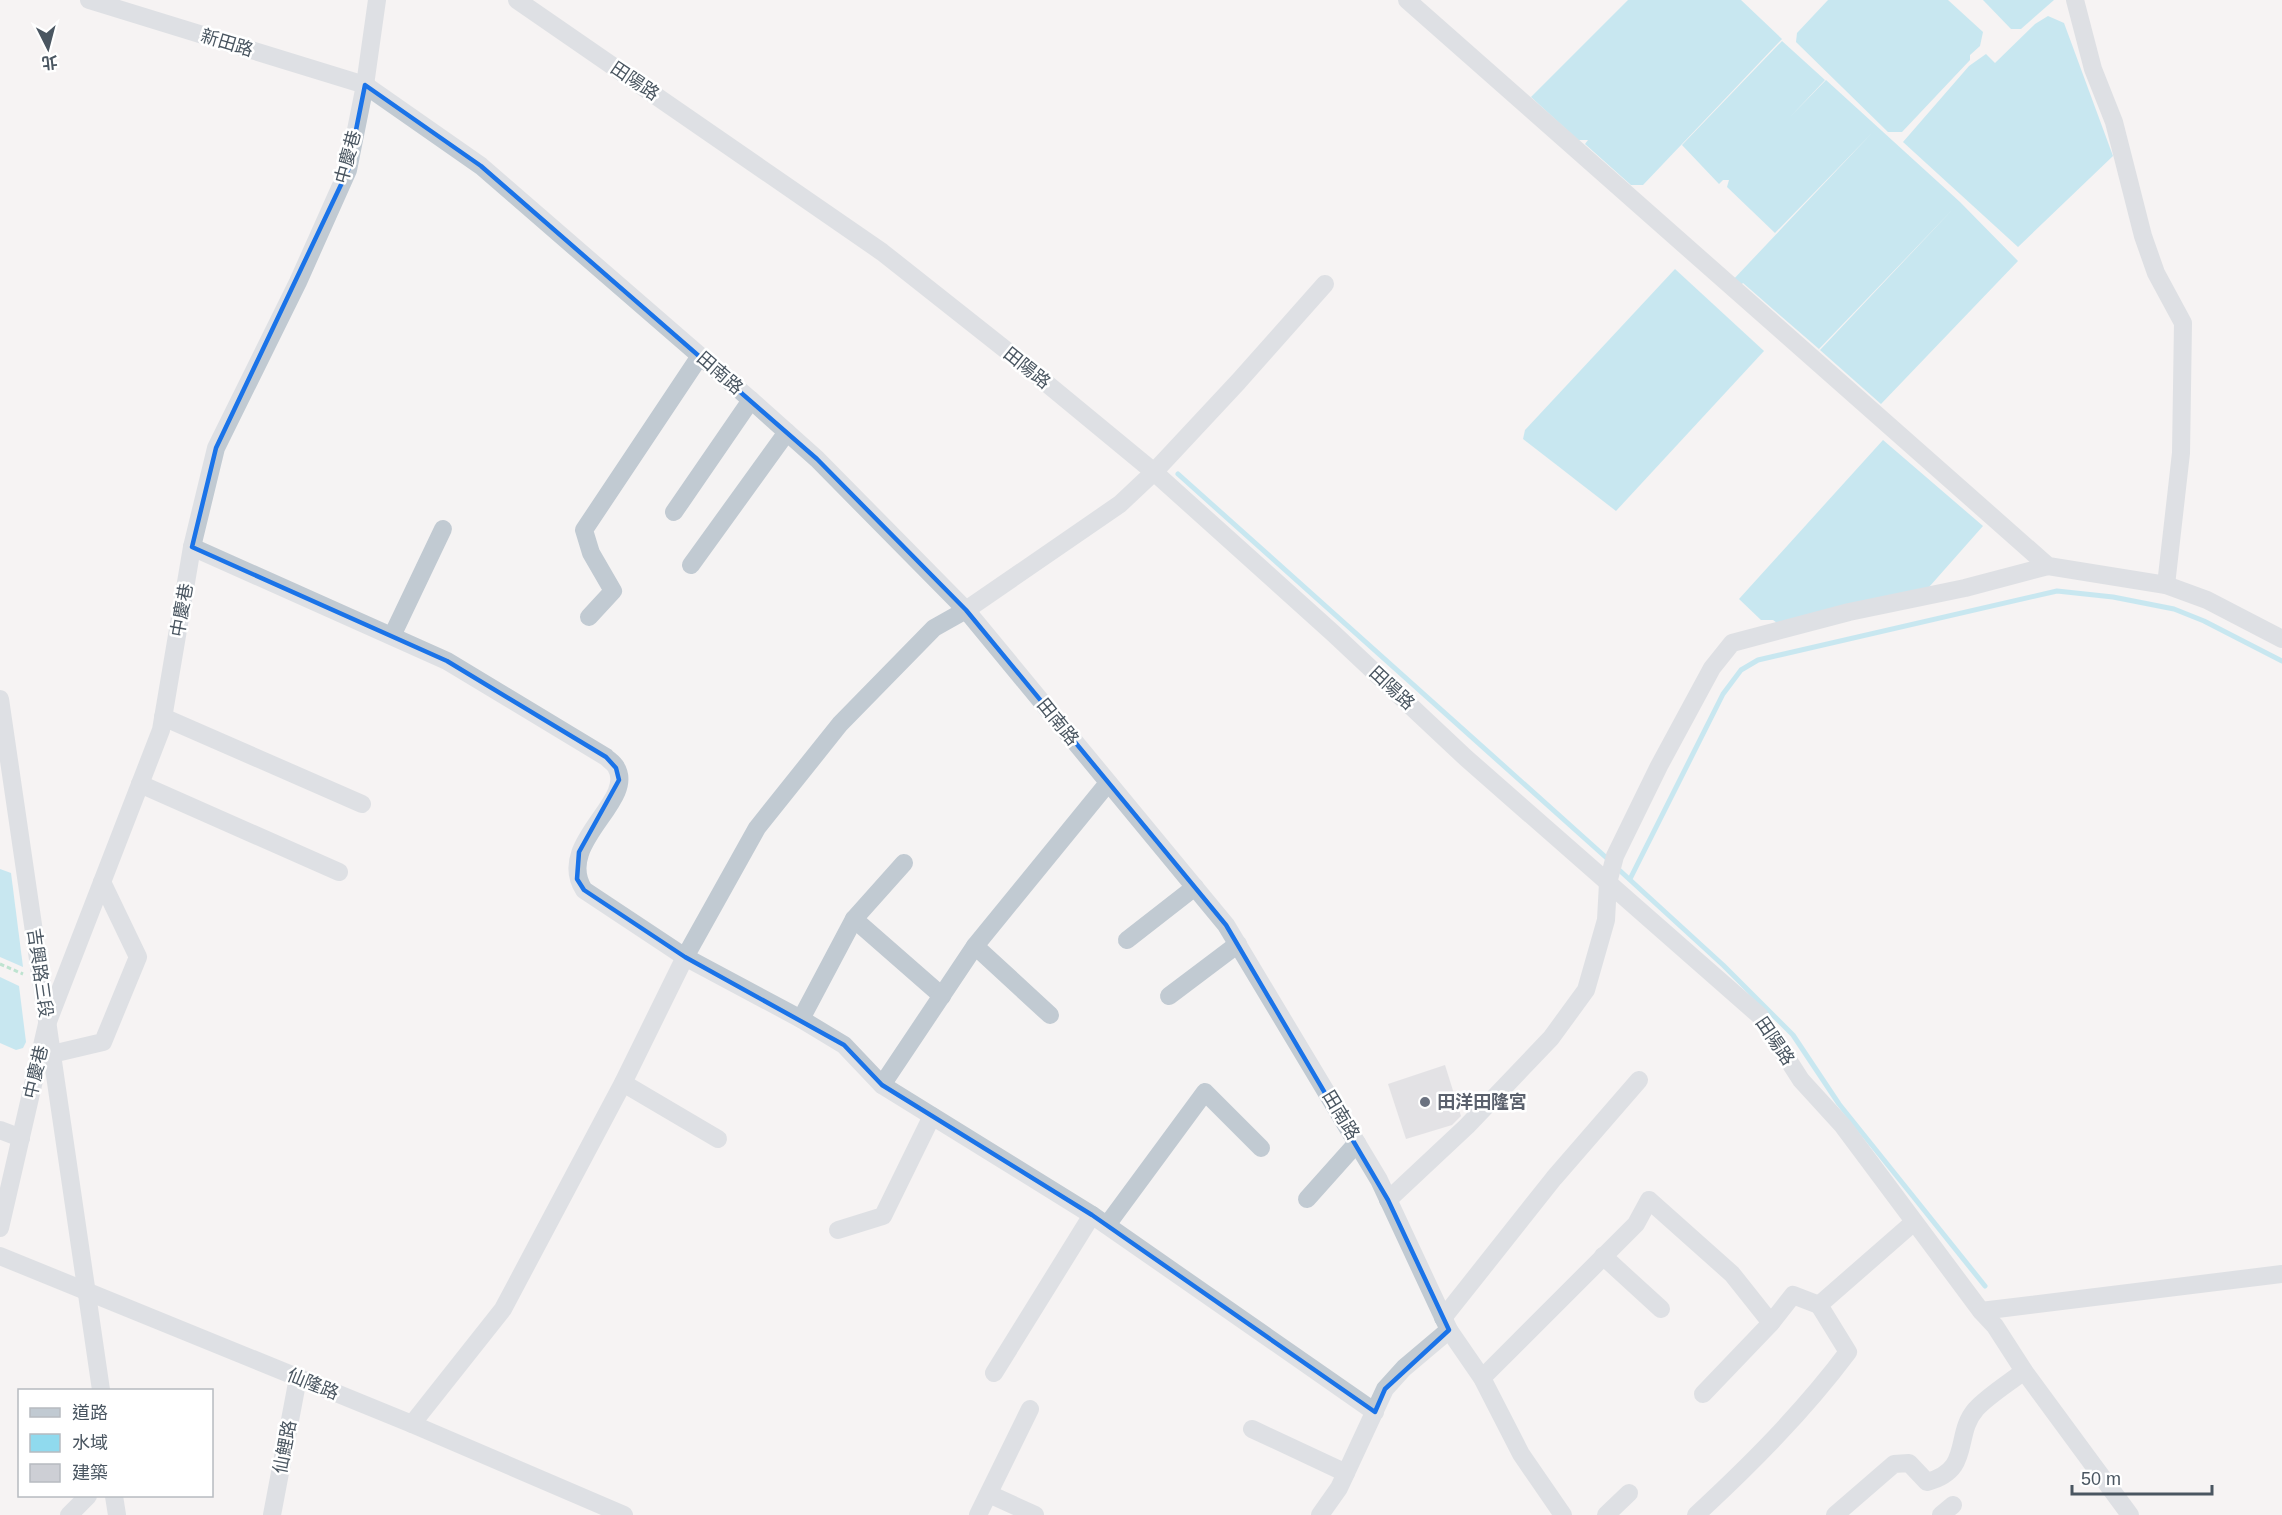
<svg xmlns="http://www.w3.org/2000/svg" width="2282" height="1515" font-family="Arial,'Noto Sans TC',sans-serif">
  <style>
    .water { fill: #90daee }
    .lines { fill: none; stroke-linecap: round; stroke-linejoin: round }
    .stream { stroke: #90daee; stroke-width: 5 }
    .building { fill: #cdcfd5 }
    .path { stroke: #7ad0a6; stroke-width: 3; stroke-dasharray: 4.5 3; stroke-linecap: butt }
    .minor { stroke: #c1cad2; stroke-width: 18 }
    .marked { fill: none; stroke: #1a73e8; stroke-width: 4.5; stroke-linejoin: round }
    .worship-dot { fill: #6b7280; stroke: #fff; stroke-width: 2 }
    .labels { text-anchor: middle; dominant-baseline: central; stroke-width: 5; stroke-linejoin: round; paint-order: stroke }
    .street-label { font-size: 18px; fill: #4a5661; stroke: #fff }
    .worship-label { font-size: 18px; font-weight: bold; fill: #5b616d; stroke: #fff; text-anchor: start }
  </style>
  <rect width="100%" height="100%" fill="#f5f3f3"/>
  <g class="water">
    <path d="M1628,0H1741L1782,39L1643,185H1631L1585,144L1588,140H1578L1531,97Z"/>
    <path d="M1828,0H1948L1983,32L1980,46L1970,55V60L1902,132H1888L1796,42L1797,33Z"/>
    <path d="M1983,0H2054L2021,29H2011Z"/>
    <path d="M2048,16L2064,23L2113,156L2018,247L1903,142L1969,66L1986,54L1995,63L2035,24Z"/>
    <path d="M1782,41L1825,80L1790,117L1826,80L1960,202L2018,261L1881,404L1820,350L1954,208L1819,349L1743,283L1738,288L1731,282L1872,133L1775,233L1727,187L1729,180H1723L1719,184L1682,145Z"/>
    <path d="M1675,269L1764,351L1616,511L1523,439L1525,430Z"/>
    <path d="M1883,440L1983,526L1922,595L1784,628L1773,620H1761L1739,599Z"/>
    <path d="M0,869L11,873L23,967L0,957Z"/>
    <path d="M0,977L19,986L26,1042L23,1048L16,1050L0,1043Z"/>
  </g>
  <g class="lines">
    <g class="stream">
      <path d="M1178,474L1610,861"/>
      <path d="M1617,868L1723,965L1793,1035L1839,1104L1985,1286"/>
      <path d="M1630,879L1723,694L1741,670L1758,660L2057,591L2113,597L2174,609L2204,621L2282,661"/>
    </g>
  </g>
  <path class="building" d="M1445,1065L1461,1116L1452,1125L1406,1139L1388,1084Z"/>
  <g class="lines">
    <path class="path" d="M0,964L23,974"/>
    <g class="minor">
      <path d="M89,0L365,85L481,166L751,400L817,459L966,610L1226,925L1379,1180L1449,1330L1482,1378L1521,1454L1563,1515"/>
      <path d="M517,0L882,252L1011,354L1154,472L1334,634L1466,758L1760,1016L1801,1080L1843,1126L1981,1311L1995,1326L2024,1371L2130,1515"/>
      <path d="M1407,0L2048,566L2166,585L2207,600L2282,639"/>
      <path d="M2075,0L2093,69L2114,122L2143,236L2156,273L2183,323L2181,453L2166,585"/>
      <path d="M674,512L751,400"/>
      <path d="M192,547L447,661L606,757C609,760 614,763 616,767C637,801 554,843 584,890L685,957L801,1019L844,1045L882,1085L1092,1215L1375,1412"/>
      <path d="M691,565L787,432"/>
      <path d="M589,617L613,591L591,553L584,530L700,356"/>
      <path d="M392,636L443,529"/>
      <path d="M0,699L101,1390"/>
      <path d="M163,717L362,804"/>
      <path d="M140,784L339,872"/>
      <path d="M854,919L942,996"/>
      <path d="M1127,940L1195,887"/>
      <path d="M975,946L1050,1015"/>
      <path d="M1169,996L1238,944"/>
      <path d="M801,1019L854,919L904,863"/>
      <path d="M52,1054L103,1042L138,957L102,882"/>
      <path d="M623,1083L718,1139"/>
      <path d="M882,1085L975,946L1108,783"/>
      <path d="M0,1130L21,1138"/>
      <path d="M1307,1199L1357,1143"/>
      <path d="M1388,1200L1467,1126L1551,1038L1586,990L1606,920L1608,883L1615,856L1659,766L1712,668L1732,643L1849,612L1965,588L2048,566"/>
      <path d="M1107,1225L1205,1092L1261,1148"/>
      <path d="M0,1228L47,1024L161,730L192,547L216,448L298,282L348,170L365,85L377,0"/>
      <path d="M838,1230L883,1216L932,1116"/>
      <path d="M0,1256L412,1424L624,1515"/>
      <path d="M1603,1256L1661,1309"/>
      <path d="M1981,1311L2282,1274"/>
      <path d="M1443,1318L1554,1178L1639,1080"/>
      <path d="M994,1373L1092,1215"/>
      <path d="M1482,1378L1636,1224L1649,1200L1732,1274L1771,1323"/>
      <path d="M1703,1394L1771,1323L1793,1295L1819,1305"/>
      <path d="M412,1424L503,1309L623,1083L685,957L757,828L840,724L934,628L966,610L1120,504L1154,472L1238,382L1325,284"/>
      <path d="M1252,1429L1346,1473"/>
      <path d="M989,1494L1035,1515"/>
      <path d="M114,1496L117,1515"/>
      <path d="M69,1515L88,1496"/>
      <path d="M272,1515L298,1378"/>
      <path d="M978,1515L1030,1409"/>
      <path d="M1320,1515L1339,1488L1385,1389L1404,1368L1449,1330"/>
      <path d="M1606,1515L1629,1493"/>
      <path d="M1696,1515C1751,1464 1803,1412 1848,1352L1819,1305L1914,1222"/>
      <path d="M1835,1515L1894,1464L1909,1463L1927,1482C1973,1470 1953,1435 1976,1409C1989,1395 2009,1383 2024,1371"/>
      <path d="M1941,1515L1953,1505"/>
    </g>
  </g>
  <path d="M0 0H2282V1515H0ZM365,85L481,166L817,459L966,610L1226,925L1388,1200L1449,1330L1385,1389L1375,1412L1092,1215L882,1085L844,1045L685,957L584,890L577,879L579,852L619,780L616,768L606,757L447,661L192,547L216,448L348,170Z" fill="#f5f3f3" fill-opacity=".55" fill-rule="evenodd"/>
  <path class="marked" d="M365,85L481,166L817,459L966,610L1226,925L1388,1200L1449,1330L1385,1389L1375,1412L1092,1215L882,1085L844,1045L685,957L584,890L577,879L579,852L619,780L616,768L606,757L447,661L192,547L216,448L348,170Z"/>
  <circle class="worship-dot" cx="1425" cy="1102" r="6"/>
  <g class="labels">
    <g class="street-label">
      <text transform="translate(227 43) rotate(17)">新田路</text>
      <text transform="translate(635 81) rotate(34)">田陽路</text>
      <text transform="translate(348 157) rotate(-75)">中慶巷</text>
      <text transform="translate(1027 368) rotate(39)">田陽路</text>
      <text transform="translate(720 373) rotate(41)">田南路</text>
      <text transform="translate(182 610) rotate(-80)">中慶巷</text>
      <text transform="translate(1392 688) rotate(43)">田陽路</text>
      <text transform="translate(1058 722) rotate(51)">田南路</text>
      <text transform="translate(40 973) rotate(82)">吉興路三段</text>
      <text transform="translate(1775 1041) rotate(56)">田陽路</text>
      <text transform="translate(36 1072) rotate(-77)">中慶巷</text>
      <text transform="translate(1341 1115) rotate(59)">田南路</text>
      <text transform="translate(313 1384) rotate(22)">仙隆路</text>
      <text transform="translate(285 1447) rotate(-79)">仙鯉路</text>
    </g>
    <g class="worship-label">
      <text x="1437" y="1102">田洋田隆宮</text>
    </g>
  </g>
  <rect x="18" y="1389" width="195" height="108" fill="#ffffff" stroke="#b7bbc0" stroke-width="1.5"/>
  <rect x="30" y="1408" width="30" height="9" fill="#c1cad2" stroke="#b7bbc0" stroke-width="1.5"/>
  <text x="72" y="1419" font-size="18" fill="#4a5661">道路</text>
  <rect x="30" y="1434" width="30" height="18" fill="#90daee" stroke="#b7bbc0" stroke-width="1.5"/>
  <text x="72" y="1449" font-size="18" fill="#4a5661">水域</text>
  <rect x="30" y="1464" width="30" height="18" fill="#cdcfd5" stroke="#b7bbc0" stroke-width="1.5"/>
  <text x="72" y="1479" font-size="18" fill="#4a5661">建築</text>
  <g transform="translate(48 48) rotate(174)" stroke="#ffffff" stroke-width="4.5" paint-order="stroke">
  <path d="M0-4.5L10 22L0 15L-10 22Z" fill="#4a5661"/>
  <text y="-9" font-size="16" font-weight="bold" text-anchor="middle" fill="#4a5661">北</text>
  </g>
  <path d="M2072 1485v9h140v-9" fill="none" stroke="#4a5661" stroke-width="3"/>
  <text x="2081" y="1485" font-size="18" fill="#4a5661" stroke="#ffffff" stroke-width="4.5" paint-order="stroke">50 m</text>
</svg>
